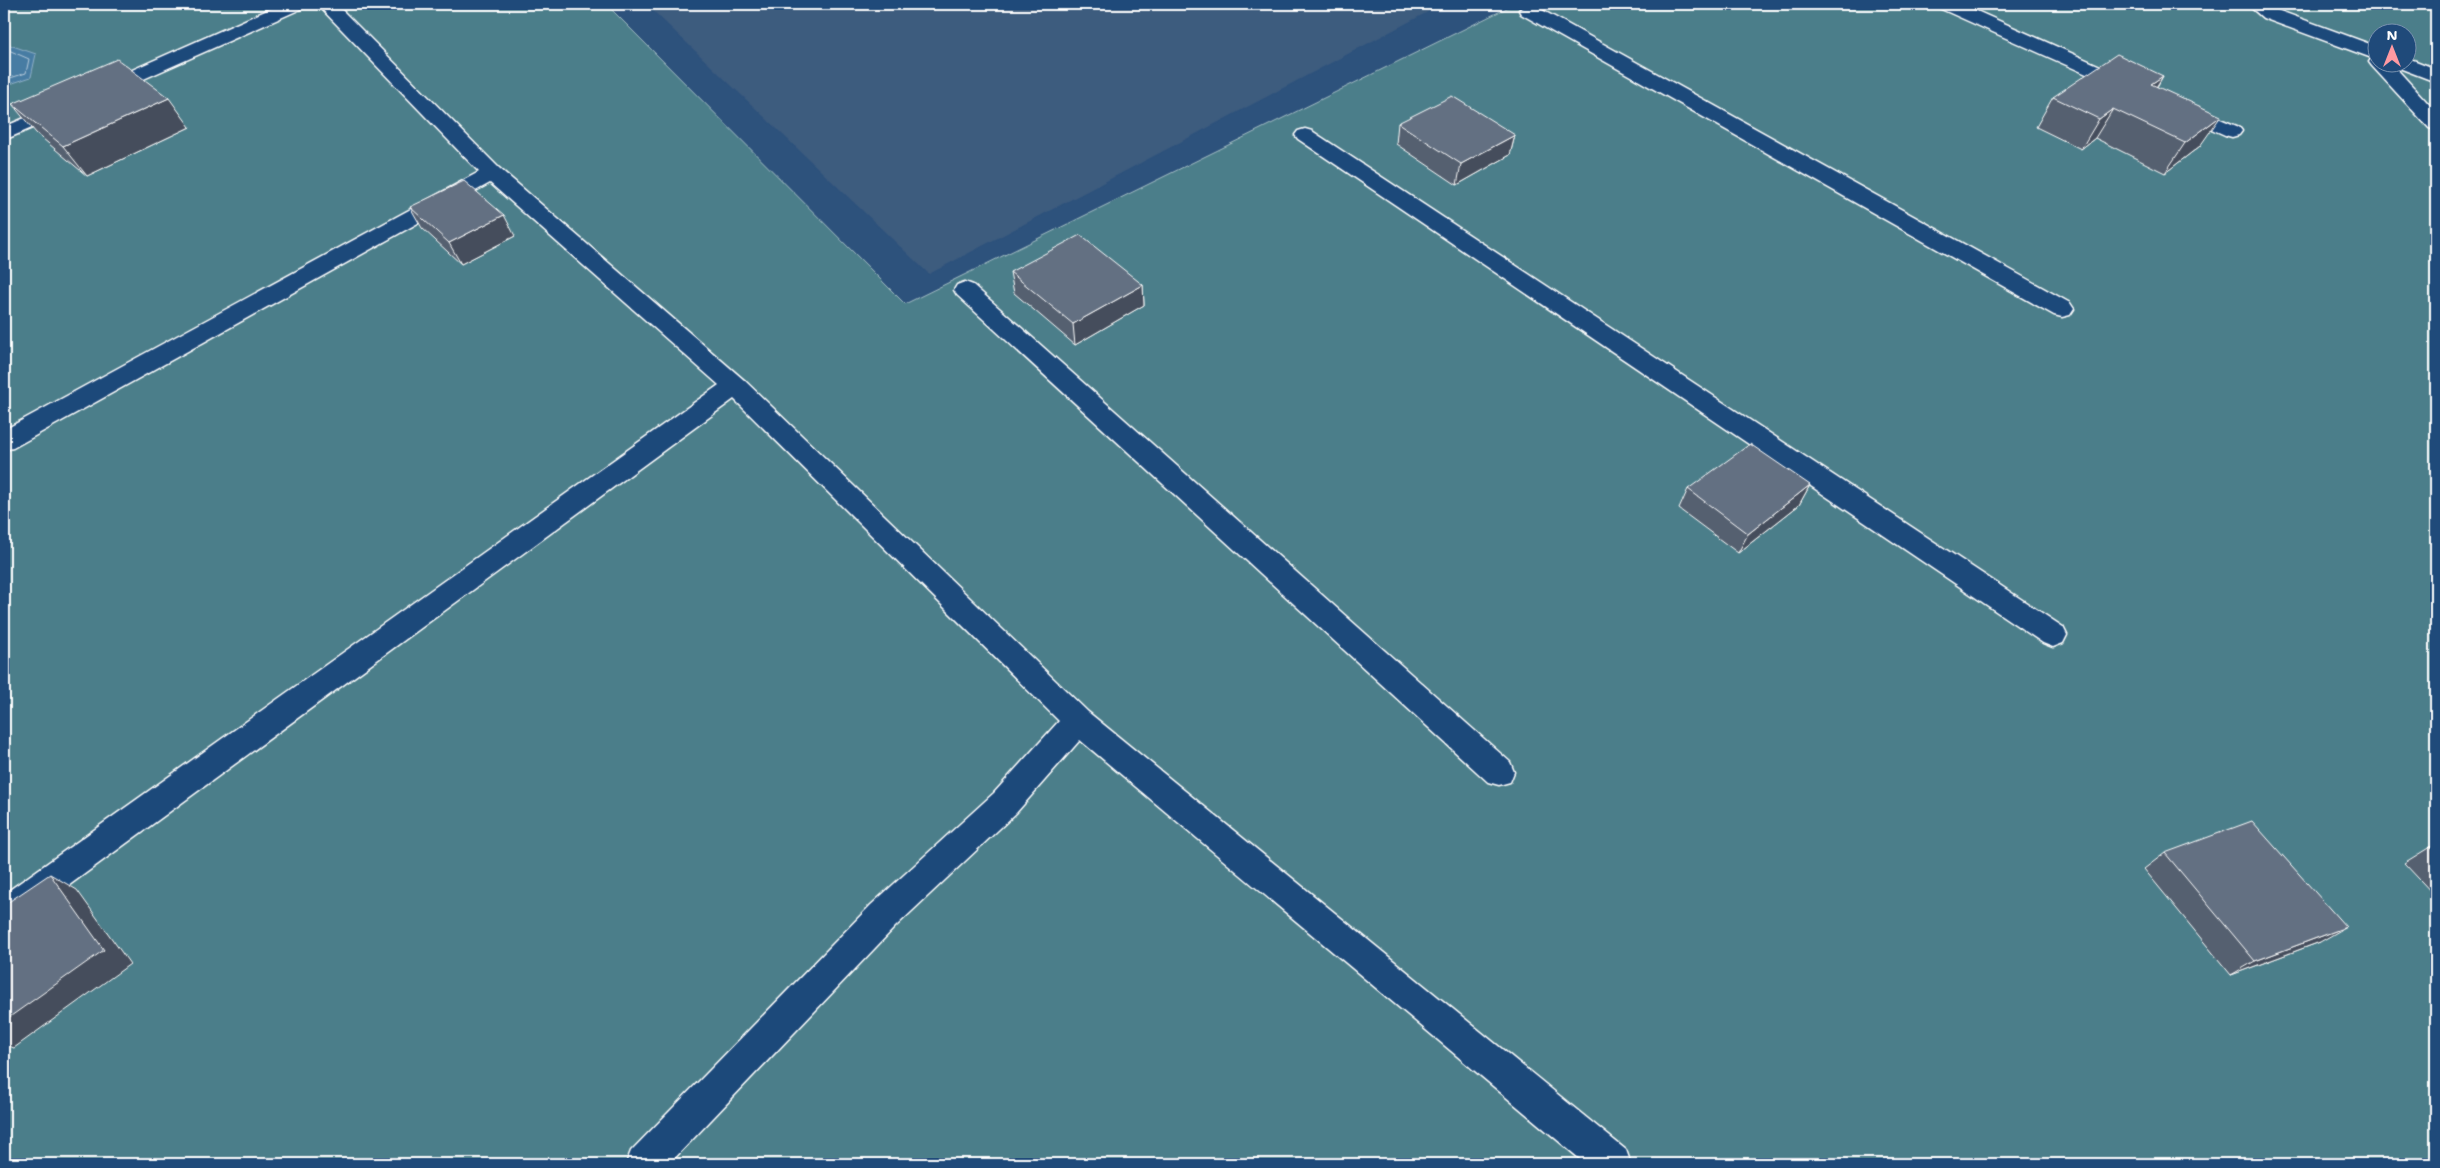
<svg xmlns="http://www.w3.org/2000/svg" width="2440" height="1168" font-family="'Shantell Sans',sans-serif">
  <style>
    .built { fill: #3d5b7e }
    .green { fill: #4b7e8a; stroke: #a5bec4; fill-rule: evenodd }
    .water { fill: #467ba3; stroke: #90b0c8 }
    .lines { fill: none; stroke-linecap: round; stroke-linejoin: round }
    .shore { stroke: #b5cada; stroke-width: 1 }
    .minor-casing { stroke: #fff; stroke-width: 3 }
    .minor { fill: #1f4a7a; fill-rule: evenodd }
    .wall { fill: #556070; stroke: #fff }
    .shaded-wall { fill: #454e5b; stroke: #fff }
    .building { fill: #637082; stroke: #fff }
  </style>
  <rect width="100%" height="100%" fill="#2d527c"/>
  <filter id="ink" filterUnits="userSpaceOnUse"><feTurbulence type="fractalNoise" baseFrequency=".02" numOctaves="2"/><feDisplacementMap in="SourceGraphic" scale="10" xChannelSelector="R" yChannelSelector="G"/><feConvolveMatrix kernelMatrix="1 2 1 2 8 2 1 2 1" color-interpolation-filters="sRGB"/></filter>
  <g filter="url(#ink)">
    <path class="built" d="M646,4H1443L929,274Z"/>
    <path class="green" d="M4,4H606L905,304L1515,4H2436V1164H4ZM2378,32H2408V62H2378Z"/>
    <path class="water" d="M4,43L36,54L31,77L4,86Z"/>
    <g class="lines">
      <path class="shore" d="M4,48L29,59L26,73L4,80"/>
      <g class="minor-casing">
        <g id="minor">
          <path d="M281,4H305L303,8L110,94L103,96L96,94L93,90L96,86Z"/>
          <path d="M317,4H336L499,168L744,380L1088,712L1626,1150L1631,1164H1586L1080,740L1016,813L895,927L669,1164H626L631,1151L871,905L994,793L1059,721L734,399L16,924L4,928V894L719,385L490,183L13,448L4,450V430L479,172Z"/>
          <path d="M1527,4H1550L1542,10L2070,303L2074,309L2070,315L2062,317L2054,315L1521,14L1519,10Z"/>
          <path d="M1937,4H1961L2134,81L2137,85L2134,89L2127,91L2120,89L1939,8Z"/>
          <path d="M2247,4H2268L2277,10L2378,47V62H2390L2392,65L2391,62H2408V58L2436,69V82L2394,66L2436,112V130L2429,128L2372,66L2369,62L2372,58L2263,18Z"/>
          <path d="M62,102L69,104L72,108L69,112L4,140V127Z"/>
          <path d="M2180,102L2239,127L2242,131L2239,135L2232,137L2225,135L2173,112L2170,108L2173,104Z"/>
          <path d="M1305,129L1312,131L2063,627L2067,635L2063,643L2053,647L2043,643L1298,139L1295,135L1298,131Z"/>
          <path d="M965,282L973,285L1510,762L1514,772L1510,782L1499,785L1488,782L957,295L954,290L957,285Z"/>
        </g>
      </g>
      <use href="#minor" class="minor"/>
    </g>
    <g class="wall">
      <path d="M2163,76L2157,87L2200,146L2165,173L2095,138L2081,149L2036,127L2053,97Z"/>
      <path d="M12,104L190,127L87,176L36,133Z"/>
      <path d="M1398,123L1515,135L1510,155L1457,185L1396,144Z"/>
      <path d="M410,207L515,236L461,264L422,228Z"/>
      <path d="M1010,272L1143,285L1144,305L1075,345L1014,293Z"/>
      <path d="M1810,485L1799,505L1738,553L1679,509L1688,489Z"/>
      <path d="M2436,845V897L2404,863L2430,847Z"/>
      <path d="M2165,853L2320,942L2231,975L2144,869Z"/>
    </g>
    <g class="shaded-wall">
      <path d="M2163,76L2145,105L2151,84Z"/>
      <path d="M169,98L190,127L87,176L63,146Z"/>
      <path d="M2113,109L2095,138L2081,149L2099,119Z"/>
      <path d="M2221,116L2200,146L2165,173L2185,143Z"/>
      <path d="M1515,135L1510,155L1457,185L1461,164Z"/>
      <path d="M504,215L515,236L461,264L449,243Z"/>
      <path d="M1143,285L1144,305L1075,345L1073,324Z"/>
      <path d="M1810,485L1799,505L1738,553L1748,534Z"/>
      <path d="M50,874L77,890L130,964L14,1048L4,1044V1021Z"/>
      <path d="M2346,927L2320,942L2231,975L2255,961Z"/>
    </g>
    <g class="building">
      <path d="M2117,54L2163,76L2151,84L2221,116L2185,143L2113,109L2099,119L2053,97Z"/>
      <path d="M117,59L169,98L63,146L12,104Z"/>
      <path d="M1452,96L1515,135L1461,164L1398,123Z"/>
      <path d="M464,181L504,215L449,243L410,207Z"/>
      <path d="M1080,235L1143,285L1073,324L1010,272Z"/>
      <path d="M1750,444L1810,485L1748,534L1688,489Z"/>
      <path d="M2252,821L2346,927L2255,961L2165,853Z"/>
      <path d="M2436,845V853L2430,847Z"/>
      <path d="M50,874L104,950L4,1021V905Z"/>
    </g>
  </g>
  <rect width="2440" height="1168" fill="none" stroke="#1f4a7a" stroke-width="20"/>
  <rect x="10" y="10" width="2420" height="1148" fill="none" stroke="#fff" stroke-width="2" filter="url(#ink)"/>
  <g transform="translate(2392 48)"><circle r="24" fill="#1f4a7a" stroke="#7992af"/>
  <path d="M0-4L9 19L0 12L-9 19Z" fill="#ff9aa2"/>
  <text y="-8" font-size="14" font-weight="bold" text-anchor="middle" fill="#ffffff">N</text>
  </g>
</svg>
